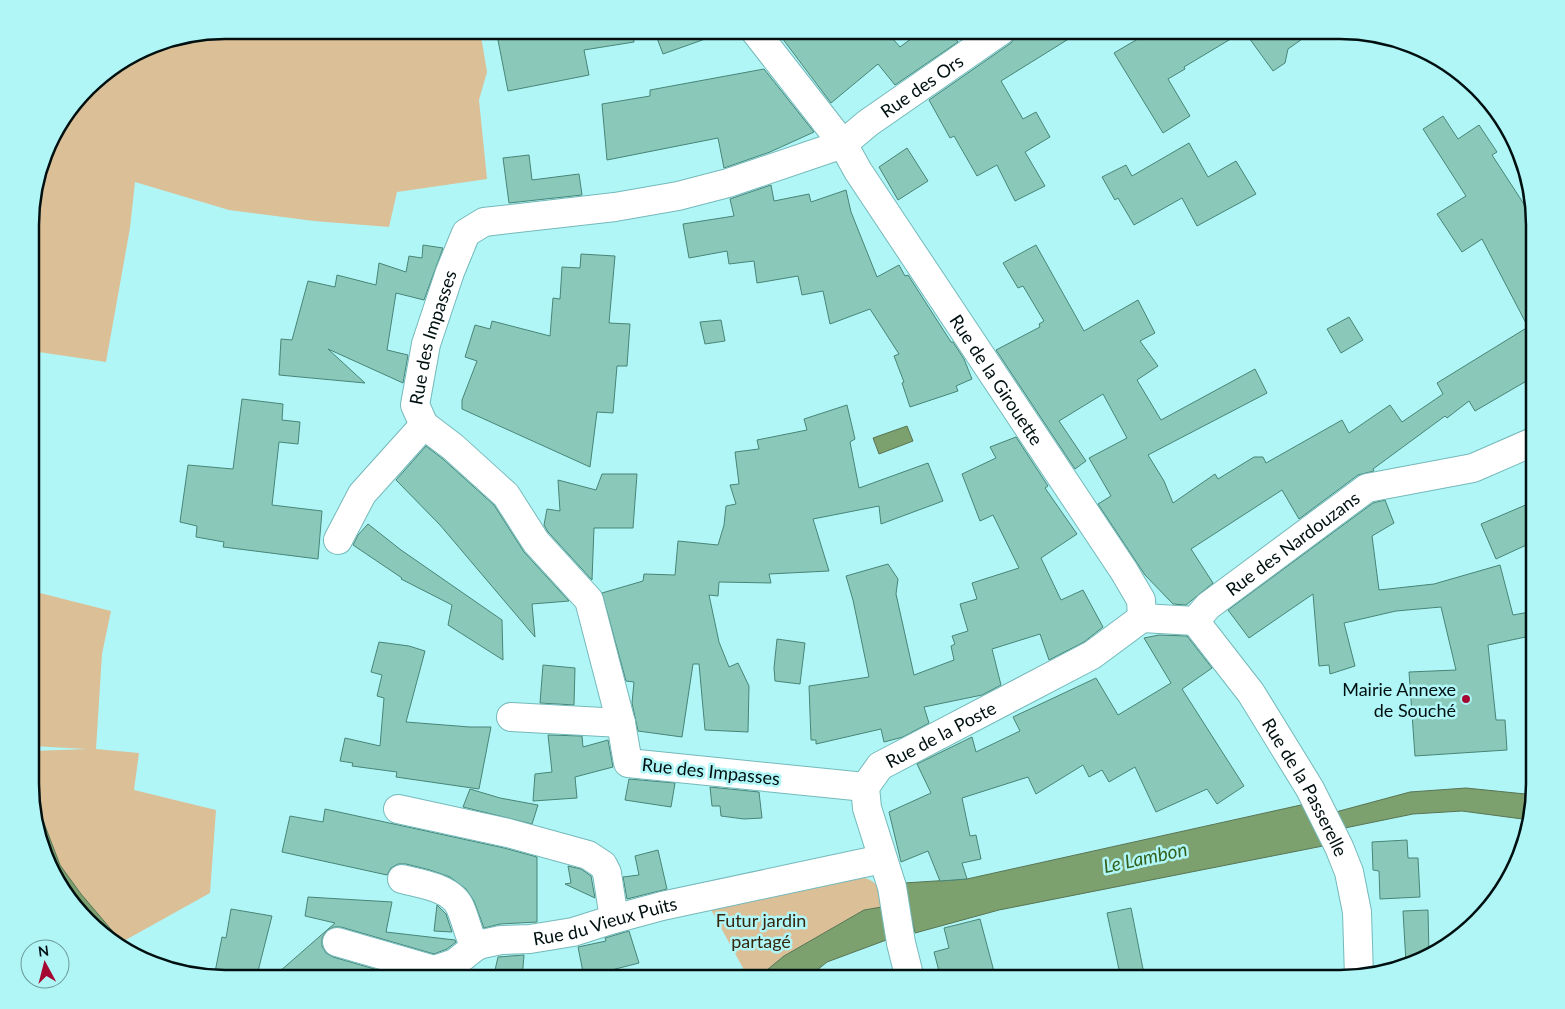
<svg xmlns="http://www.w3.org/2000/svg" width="1565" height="1009" font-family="Lato,sans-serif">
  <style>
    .green { fill: #dbbf97 }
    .water { fill: #7da06f; stroke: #587553 }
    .building { fill: #8ac9b9; stroke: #478577 }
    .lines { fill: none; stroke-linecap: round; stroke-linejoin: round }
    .minor-casing { stroke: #75b9ba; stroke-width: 30 }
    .minor { stroke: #fff; stroke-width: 28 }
    .poi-dot { fill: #a50931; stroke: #b1f6f7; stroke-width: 2 }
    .labels { text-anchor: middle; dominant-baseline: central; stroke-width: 5; stroke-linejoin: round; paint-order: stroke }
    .street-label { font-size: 18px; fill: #001011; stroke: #b1f6f7 }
    .poi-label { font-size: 18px; fill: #001011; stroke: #b1f6f7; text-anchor: end }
    .park-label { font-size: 18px; fill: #36260e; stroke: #b1f6f7 }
    .water-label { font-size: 19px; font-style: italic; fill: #33611d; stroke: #b1f6f7 }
    .rim { fill: none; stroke: #001011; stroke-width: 2.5 }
  </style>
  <rect width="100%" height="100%" fill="#b1f6f7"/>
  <g class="green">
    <path d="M225,30H480L487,72L479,100L487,179L397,192L389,227L314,221L229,210L135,182L130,228L106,362L32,351V200L50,139L96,79L151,45Z"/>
    <path d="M32,591L111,611L102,654L96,749L139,753L134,790L216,810L210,893L122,942L81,894L60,865L39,810L32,766V751L87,749L32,746Z"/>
    <path d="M857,876C878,880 880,887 882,907L864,910L784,956L756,979H749L709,906Z"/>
  </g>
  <g class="water">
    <path d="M907,426L913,441L879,454L873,438Z"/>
    <path d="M32,766L39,810L60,865L81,894L132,954L116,946L56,882L32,809Z"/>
    <path d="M1466,788L1535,795L1530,820L1462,811L1413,814L1340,829L1328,845L999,910L915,933L904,883L967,879L1310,803L1332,813L1410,792Z"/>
    <path d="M882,907L889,939L827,962L806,979H756L784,956L864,910Z"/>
  </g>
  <g class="building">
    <path d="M496,30H633L634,42L584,50L589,75L508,91Z"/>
    <path d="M654,30H722V33L663,54Z"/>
    <path d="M776,30H885L900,47L923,30H949L958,42L895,85L878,64L831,103Z"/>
    <path d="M1021,30H1083L1001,81L1023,119L1036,112L1050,137L1025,152L1045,186L1015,201L997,165L977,176L954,136L950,138L929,100L1011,43L1017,34Z"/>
    <path d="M1137,30H1315L1288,49L1285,63L1273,71L1244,31L1184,67L1185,69L1168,79L1190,116L1163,133L1114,53L1141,37Z"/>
    <path d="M764,69L814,132L770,152L724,168L718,138L607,160L602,104L650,96V90Z"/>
    <path d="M1443,116L1458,139L1479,125L1497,152L1492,155L1535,221V376L1475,411L1469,401L1447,418L1445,416L1373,469L1374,471L1358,475L1299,519L1282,490L1191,549L1213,583L1186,605L1173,604L1145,575L1098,504L1111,496L1089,458L1127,438L1103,394L1059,421L1086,461L1075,469L996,350L1040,327L1039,324L1044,321L1023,286L1018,288L1003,263L1036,245L1084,331L1138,300L1155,333L1140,341L1158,366L1137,380L1161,420L1255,369L1267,393L1148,455L1164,481L1173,503L1215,474L1218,479L1254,457H1263L1266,463L1342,420L1349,433L1390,405L1402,422L1443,394L1437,383L1528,327L1482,239L1462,252L1437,214L1466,196L1423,129Z"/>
    <path d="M1189,143L1208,177L1236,161L1256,194L1197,226L1182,198L1134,225L1118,198L1115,200L1102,177L1126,165L1132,176Z"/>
    <path d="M907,148L928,181L898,200L879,167Z"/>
    <path d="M529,155L532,180L579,174L582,195L509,203L503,158Z"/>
    <path d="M771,185L774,201L809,194L811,202L846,190L851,212L877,277L899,265L905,276L908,275L951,342H953L964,359L972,379L956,386L958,391L910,407L902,383L904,382L894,356L899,354L870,309L830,324L823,291L802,295L798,276L757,283L754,261L729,264L727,251L689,258L683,224L734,216L730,199Z"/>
    <path d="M423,245L443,248L424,300L396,293L387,350L408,355L403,383L328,349L365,383L279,375L281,339L292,340L308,281L335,287L337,275L376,285L379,263L406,272L409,256L422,258Z"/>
    <path d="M581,254L615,256L609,323L630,324L627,366H617L613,413L597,412L590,467L462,409V400L477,361L465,357L475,325L490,329L492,321L550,336L553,298L560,299L562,267L580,268Z"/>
    <path d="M1349,317L1363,340L1341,353L1327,329Z"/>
    <path d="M721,320L725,341L705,344L700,322Z"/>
    <path d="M242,399L283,404L282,420L300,422L298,444L279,442L272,505L322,511L318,559L223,547L224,542L196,537L197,526L180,522L188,465L233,469Z"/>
    <path d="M847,405L855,439L850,442L859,488L928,463L943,501L881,524L879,506L813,519L829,571L769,574L771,583L719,582L718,596L709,595L719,642L729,667L738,663L749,686L748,732L705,730L699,664H693L682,737L638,731L632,703L634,682L626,681L602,593L643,581L644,574L675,575L678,541L718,545L724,525L726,506L736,504L730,485L739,484L735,452L759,449L757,440L807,430L804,419Z"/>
    <path d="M1016,437L1048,486L1045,488L1077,534L1041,558L1061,600L1083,590L1103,627L1084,642L1049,660L1040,634L992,649L1001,685L982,695L924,707L929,723L903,737L884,742L881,729L816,744V740H811L809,686L869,677L853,600L846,576L888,564L898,579L896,594L914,675L954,660L951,646L955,644L952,636L968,631L960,604L977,599L972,583L1019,568L993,515L980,521L962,474L996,458L990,447Z"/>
    <path d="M426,446L443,459L494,505L524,552L569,601L532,604L535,637L440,525L396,480Z"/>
    <path d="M602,474H637L633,528H594L592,580L548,532L544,525L547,509L560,511L558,480L596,490Z"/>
    <path d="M1385,500L1394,523L1372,536L1379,590L1434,584L1500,565L1513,615L1535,611V635L1488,645L1496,720H1505L1507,750L1415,756L1409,672L1456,670L1441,607L1396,611L1344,623L1355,666L1330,674L1329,665L1319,666L1313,594L1249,638L1228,610L1373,503Z"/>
    <path d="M1535,501V541L1496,559L1481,524Z"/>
    <path d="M368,524L401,550L502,620L503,660L448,625L452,605L401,579L402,578L353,545L358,535Z"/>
    <path d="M1159,635L1187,636L1212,668L1182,689L1244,786L1217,804L1207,789L1156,812L1135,767L1109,782L1102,770L1089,777L1083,765L1036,794L1028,777L962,798L970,836L976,835L981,859L962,863L967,879L940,881L928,851L901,862L889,812L931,793L917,764L972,737L976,752L1020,731L1013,717L1096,678L1118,715L1171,683L1144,638Z"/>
    <path d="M777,639L805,643L800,684L775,681L774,668Z"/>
    <path d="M379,642L409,646L425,651L406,722L470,727H491L479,789L396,777L397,772L352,766L353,763L340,761L345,738L380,746L384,698L377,696L382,675L371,672Z"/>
    <path d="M543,665L575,668L574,705L540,703Z"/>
    <path d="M548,735L582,736L583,747L608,740L613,767L575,777L577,798L533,801L535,774L552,772Z"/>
    <path d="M629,779L675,783L671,807L625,800Z"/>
    <path d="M710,787L759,792L762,818L744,819L721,816L720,806H712Z"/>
    <path d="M470,789L500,798L538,805L532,824L463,807Z"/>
    <path d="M325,809L504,848L537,857V922L500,924L484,928L474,901L466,889L450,877L430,870L406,864H398L391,868L387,875L282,852L290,816L323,822Z"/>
    <path d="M1407,840L1408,858H1418L1420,897L1380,899L1379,871L1373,870L1372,842Z"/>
    <path d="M658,850L667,889L627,899L623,877L639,875L635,856Z"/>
    <path d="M568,866L581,869L591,876L595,898L565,884L571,883Z"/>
    <path d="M308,897L392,902L386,932L455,940L456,942L447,949L434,954L341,927H334L327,930L322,938V946L326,953L333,957L409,979H271L335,923L305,916Z"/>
    <path d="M437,905L446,914L452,932L434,931Z"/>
    <path d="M1131,908L1145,979H1121L1107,913Z"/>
    <path d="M231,909L272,916L256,979H225L214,977L222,937L226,938Z"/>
    <path d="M1428,910L1429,955L1406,963L1403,911Z"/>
    <path d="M980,919L996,979H941L934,952L949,948L944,928Z"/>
    <path d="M629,931L639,963L584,977L578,947L606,941L605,938Z"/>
    <path d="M524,955L522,979H493L498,957Z"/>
  </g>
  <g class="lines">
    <g class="minor-casing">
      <g id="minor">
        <path id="s1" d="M754,30L843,144L858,171L1124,571L1141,600L1142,618"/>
        <path d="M338,540L362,494L424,425"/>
        <path d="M1142,618L1195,621"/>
        <path id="s2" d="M1195,621L1251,693L1310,789L1339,847L1349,872L1357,912L1359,977"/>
        <path id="s3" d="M1195,621L1208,606L1367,488L1473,468L1535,441"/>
        <path d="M511,717L621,723"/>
        <path id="s4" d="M865,787L628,763L621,723L589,600L536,542L506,495L453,447L424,425L415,405L426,344L450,272L466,233L484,222L615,207L678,196L728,183L843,144L868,123L1002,30"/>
        <path d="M398,809L508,833L588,855L603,865L607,873L614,919"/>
        <path d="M402,879C420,884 451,887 460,907C466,920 468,934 475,947"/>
        <path id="s5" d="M337,942L434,970L455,963L475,947L482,944L501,940L530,939L573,932L614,919L662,906L882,859"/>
        <path id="s6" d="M910,979L901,943L892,887L867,808L865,787L880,766L1092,655L1142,618"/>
      </g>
    </g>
    <use href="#minor" class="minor"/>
  </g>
  <circle class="poi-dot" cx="1466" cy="699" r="5"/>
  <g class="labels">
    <g class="street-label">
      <text stroke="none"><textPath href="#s4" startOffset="1338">Rue des Ors</textPath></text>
      <text stroke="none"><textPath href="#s4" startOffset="740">Rue des Impasses</textPath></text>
      <text stroke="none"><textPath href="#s1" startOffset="426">Rue de la Girouette</textPath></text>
      <text stroke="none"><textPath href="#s3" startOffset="125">Rue des Nardouzans</textPath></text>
      <text stroke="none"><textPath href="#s6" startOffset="292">Rue de la Poste</textPath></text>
      <text transform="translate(711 771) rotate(6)">Rue des Impasses</text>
      <text stroke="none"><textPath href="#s2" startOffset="200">Rue de la Passerelle</textPath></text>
      <text stroke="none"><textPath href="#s5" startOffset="282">Rue du Vieux Puits</textPath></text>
    </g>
    <g class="poi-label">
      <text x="1456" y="689">Mairie Annexe<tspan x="1456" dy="21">de Souché</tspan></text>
    </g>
    <g class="park-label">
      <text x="761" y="920">Futur jardin<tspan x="761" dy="21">partagé</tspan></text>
    </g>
    <g class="water-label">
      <text transform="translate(1145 857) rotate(-12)">Le Lambon</text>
    </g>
  </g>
  <path d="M0 0H1565V1009H0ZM225 39H1340A186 186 0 0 1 1526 225V784A186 186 0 0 1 1340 970H225A186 186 0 0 1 39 784V225A186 186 0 0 1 225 39Z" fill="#b1f6f7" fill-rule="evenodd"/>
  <path class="rim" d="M225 39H1340A186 186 0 0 1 1526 225V784A186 186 0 0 1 1340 970H225A186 186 0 0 1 39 784V225A186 186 0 0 1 225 39Z"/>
  <g transform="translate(45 964) rotate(353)"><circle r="24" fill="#b1f6f7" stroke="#6a9a9b"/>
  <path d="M0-4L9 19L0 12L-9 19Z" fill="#a50931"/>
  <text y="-8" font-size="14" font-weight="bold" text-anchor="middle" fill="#001011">N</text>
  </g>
</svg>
